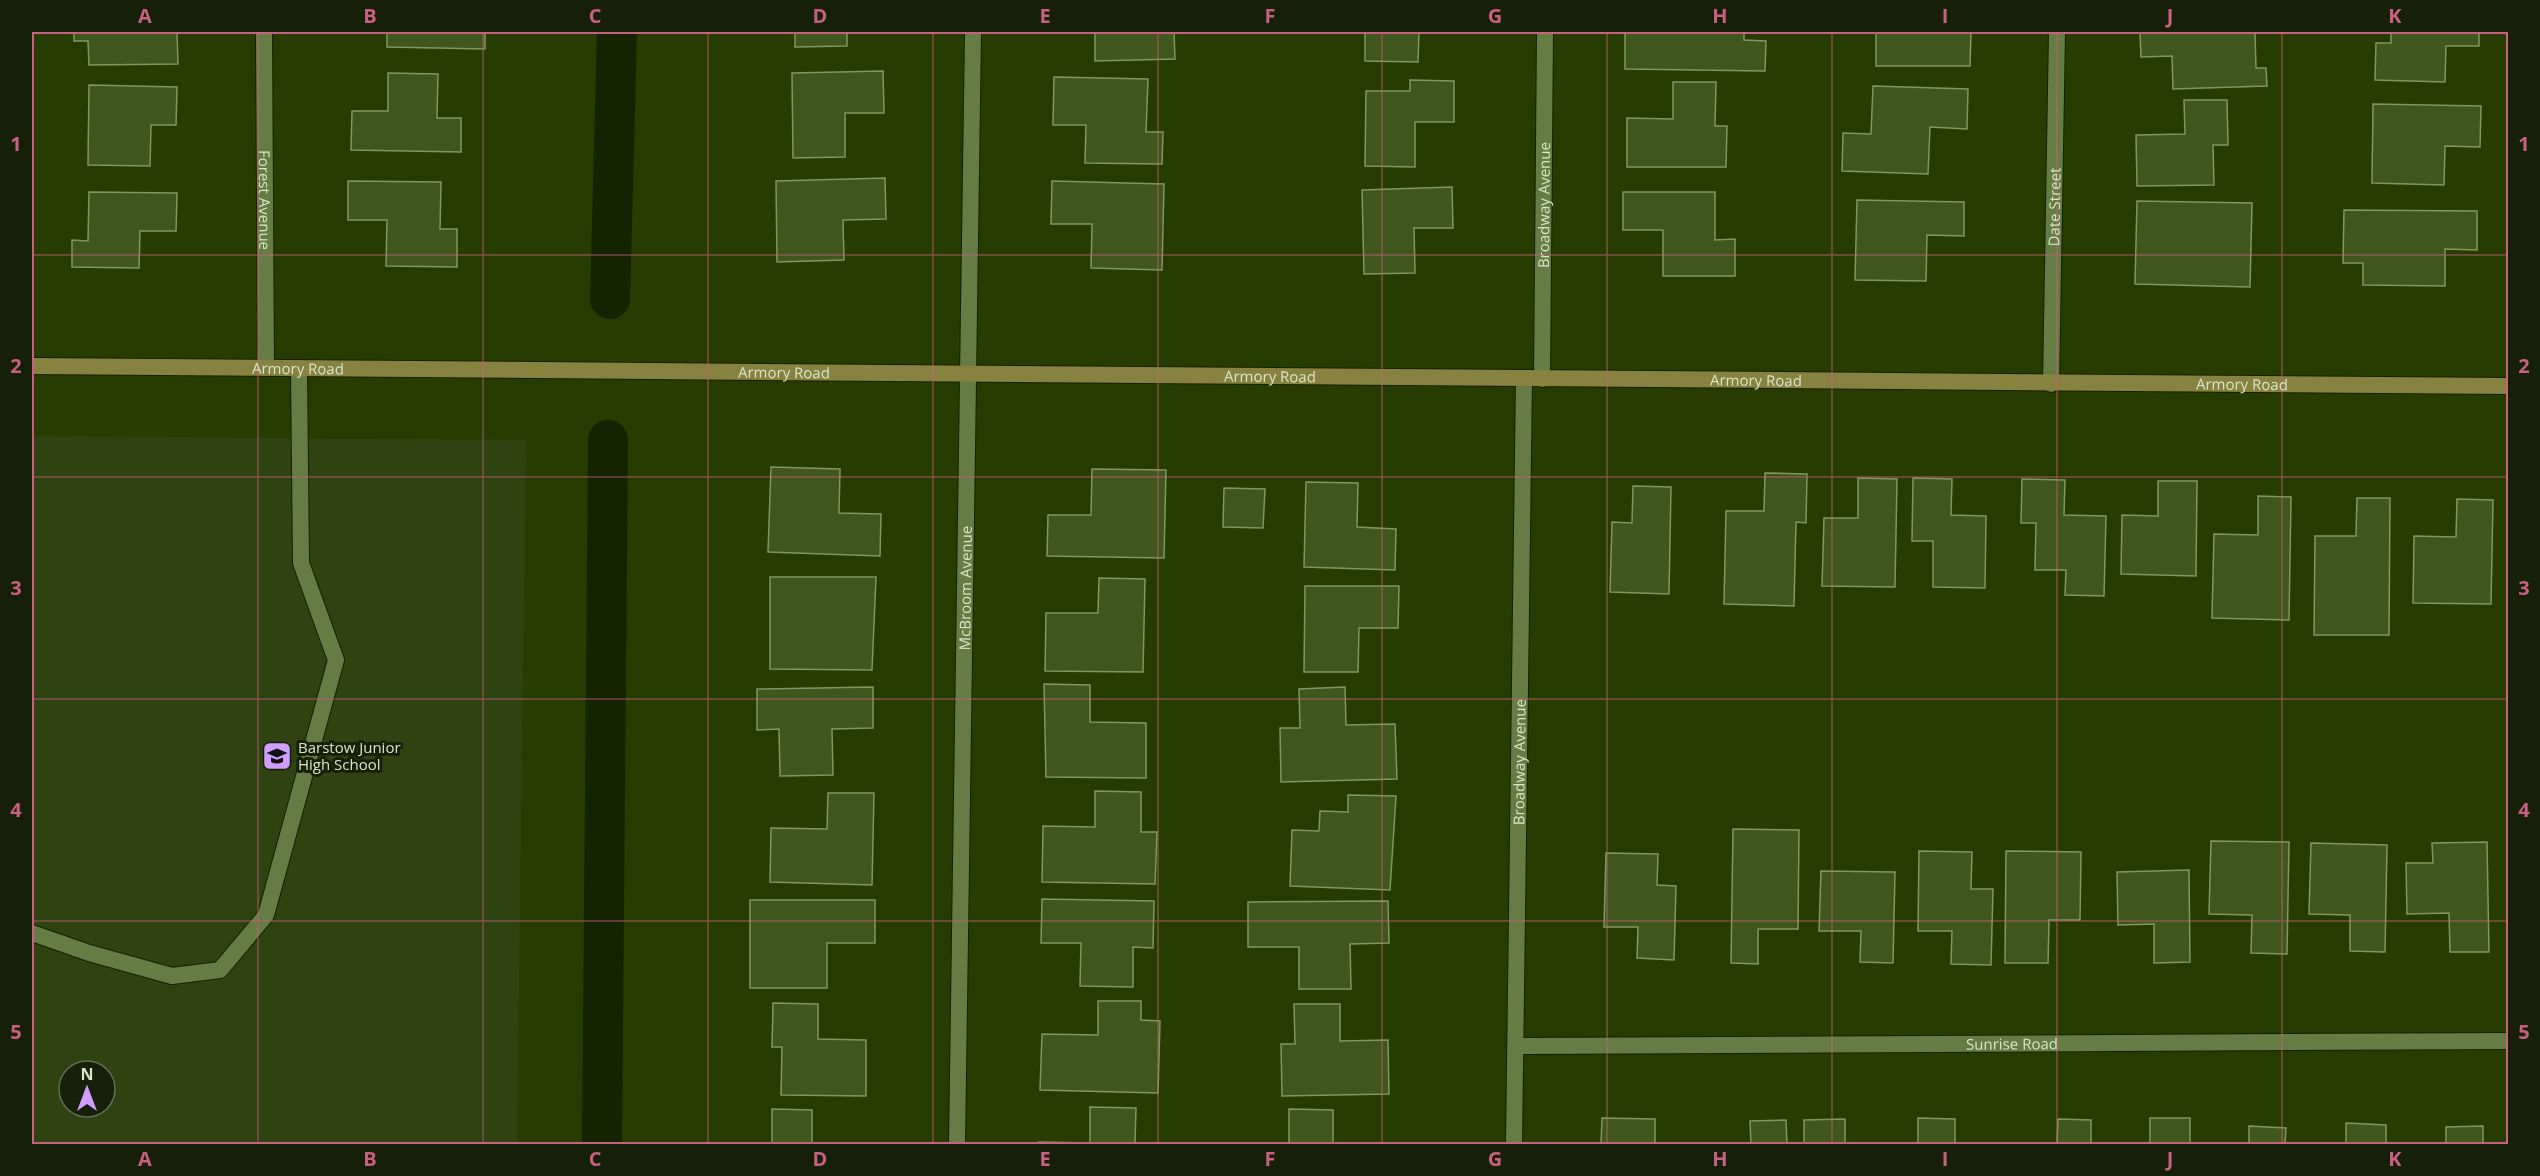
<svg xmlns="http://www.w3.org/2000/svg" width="2540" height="1176" font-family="'Open Sans',sans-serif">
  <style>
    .built { fill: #2f4211; fill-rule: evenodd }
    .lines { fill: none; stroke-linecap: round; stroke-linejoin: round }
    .canal { stroke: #152400; stroke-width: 40 }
    .building { fill: #3f561d; stroke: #7f985f; stroke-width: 1.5 }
    .service-casing { stroke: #152003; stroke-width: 18 }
    .minor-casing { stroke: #152003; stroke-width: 18 }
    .tertiary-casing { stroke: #152003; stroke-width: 18 }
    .secondary-casing { stroke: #152003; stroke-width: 18 }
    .service { stroke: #657d45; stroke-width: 16 }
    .minor { stroke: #657d45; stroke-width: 16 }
    .tertiary { stroke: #657d45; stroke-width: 16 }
    .secondary { stroke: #87823f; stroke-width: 16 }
    .grid { fill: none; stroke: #c96081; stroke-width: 1.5; stroke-opacity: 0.55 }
    .labels { text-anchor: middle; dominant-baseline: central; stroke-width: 6; stroke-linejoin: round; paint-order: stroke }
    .street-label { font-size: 15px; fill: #d6e5c7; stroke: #161f08 }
    .poi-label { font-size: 15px; fill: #d6e5c7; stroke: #161f08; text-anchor: start }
    .neatline { fill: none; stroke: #c96081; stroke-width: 2 }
    .grid-label { font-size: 20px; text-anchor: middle; font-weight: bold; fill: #c96081 }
  </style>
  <rect width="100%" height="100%" fill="#273c00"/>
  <path class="built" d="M32,436L526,440L517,1144H32ZM69,1071H105V1107H69Z"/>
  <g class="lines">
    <g class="canal">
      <path d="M610,299L617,32"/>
      <path d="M602,1144L608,440"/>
    </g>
  </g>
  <g class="building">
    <path d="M74,32H177L178,64L89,65L88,41H74Z"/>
    <path d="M387,32H485V49L387,47Z"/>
    <path d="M795,32H847V46L795,47Z"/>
    <path d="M1095,32H1174L1175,59L1095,61Z"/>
    <path d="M1365,32H1419L1418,62L1365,61Z"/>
    <path d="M1625,32H1744V40L1766,41L1765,71L1625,69Z"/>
    <path d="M1876,32H1971L1970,66H1876Z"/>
    <path d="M2140,32H2255L2256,68H2266L2267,86L2173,89L2172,56L2141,57Z"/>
    <path d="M2391,32H2479V46H2446L2445,82L2375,80L2376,43H2391Z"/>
    <path d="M883,71L884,113H845V157L793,158L792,73Z"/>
    <path d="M388,73L438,74L437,118H461V152L351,150L352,111H388Z"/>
    <path d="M1054,77L1148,79L1146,132H1163L1162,164L1085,163L1086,125H1053Z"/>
    <path d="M1410,80L1454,81V122H1415V167L1365,166L1366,91H1410Z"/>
    <path d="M1673,82H1716L1715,126H1727L1726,167H1627V118L1673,119Z"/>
    <path d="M89,85L177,87L176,125H151L150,166L88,165Z"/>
    <path d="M1873,86L1968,89L1967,129L1930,127L1928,174L1842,171L1843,133L1871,134Z"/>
    <path d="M2184,100H2227L2228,145H2213L2214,185L2137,186L2136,135L2185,134Z"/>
    <path d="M2373,104L2481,106L2480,147L2445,146L2444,185L2372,183Z"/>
    <path d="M885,178L886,219L843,220L844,260L777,262L776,181Z"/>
    <path d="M348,181L441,182L440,229H457V267L386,266L387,220H348Z"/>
    <path d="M1052,181L1164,184L1162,270L1091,268L1092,224H1051Z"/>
    <path d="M1452,187L1453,228H1414L1415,273L1364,274L1362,190Z"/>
    <path d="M89,192L177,193L176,231H140L139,268L72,267V240L88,241Z"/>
    <path d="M1623,192H1715V240L1735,239V276H1663V230H1623Z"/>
    <path d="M1857,200L1964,202V236L1927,235L1926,281L1855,280Z"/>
    <path d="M2137,201L2252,203L2250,287L2135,284Z"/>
    <path d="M2344,210L2477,211V250L2445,249V286L2363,285V263H2343Z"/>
    <path d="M771,467L840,469L839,513L881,514L880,556L768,552Z"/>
    <path d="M1092,469L1166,470L1164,558L1047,556L1048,515H1091Z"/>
    <path d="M1765,473L1807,474L1806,523L1796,522L1794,606L1724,604L1726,511H1764Z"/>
    <path d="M1858,478L1897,479L1895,587L1822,586L1824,518H1858Z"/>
    <path d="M1913,478L1952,479L1951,515L1986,516L1985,588L1933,587V541H1912Z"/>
    <path d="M2022,479L2065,480L2064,515L2106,516L2104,596L2065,595L2066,570H2035L2036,523H2021Z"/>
    <path d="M2158,481H2197L2196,576L2121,574L2122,515L2158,516Z"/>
    <path d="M1306,482L1358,483L1357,527L1396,529L1395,570L1304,567Z"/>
    <path d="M1633,486L1671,487L1669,594L1610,592L1612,522L1632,523Z"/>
    <path d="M1224,488L1265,489L1263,528L1223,527Z"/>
    <path d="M2258,496L2291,497L2289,620L2212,618L2214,534L2258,535Z"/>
    <path d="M2357,498H2390L2389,635H2314L2315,536H2356Z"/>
    <path d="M2457,499L2493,500L2491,604L2413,603L2414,536L2456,537Z"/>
    <path d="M770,577H876L872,670L770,669Z"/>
    <path d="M1099,578L1145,579L1143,672L1045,671L1046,613H1098Z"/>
    <path d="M1305,586H1399L1398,628H1359L1358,672H1304Z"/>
    <path d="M1044,684L1090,685V722L1146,723V778L1046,777Z"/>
    <path d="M873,687V728L832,729L833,775L780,776L779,729L757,730V689Z"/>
    <path d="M1345,687L1346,725L1395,724L1397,779L1281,782L1280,728H1300L1299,689Z"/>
    <path d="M1095,791L1141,792V832H1157L1155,884L1042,882L1043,826L1095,827Z"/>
    <path d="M828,793H874L872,885L770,882L771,828L827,829Z"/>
    <path d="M1348,795L1396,796L1390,890L1290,886L1292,830L1319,831L1320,811L1348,812Z"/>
    <path d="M1733,829L1799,830L1798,929H1758V964L1731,963Z"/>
    <path d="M2211,841L2289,842L2287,954L2251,953L2252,915L2209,914Z"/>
    <path d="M2487,842L2489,952H2450L2449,913L2407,914L2406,863H2433L2432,843Z"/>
    <path d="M2311,843L2387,845L2385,952L2350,951V915L2309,914Z"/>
    <path d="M1919,851L1972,852L1971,889H1993L1991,965L1951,964L1952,931H1918Z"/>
    <path d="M2006,851L2081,852L2080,920H2049L2048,963H2005Z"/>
    <path d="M1606,853L1658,854L1657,885L1676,886L1674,960L1637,958L1638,927H1604Z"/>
    <path d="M2189,870L2190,962L2154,963V924L2118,925L2117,872Z"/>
    <path d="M1821,871L1895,872L1893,963L1860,962L1861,931H1819Z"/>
    <path d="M1042,899L1154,901L1153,948L1133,947V987L1080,986L1081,943H1041Z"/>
    <path d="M750,900H875V943H827V988H750Z"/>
    <path d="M1388,901L1389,943L1350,944L1351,989H1299V947H1248V902Z"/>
    <path d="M1098,1001H1141V1020L1160,1021L1158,1093L1040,1090L1042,1034L1098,1035Z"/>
    <path d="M773,1003L818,1004V1039L866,1040V1096L781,1095L782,1047H772Z"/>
    <path d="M1294,1004H1340V1041L1388,1040L1389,1094L1282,1096L1281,1044H1295Z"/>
    <path d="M1090,1107L1136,1108L1135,1144H1038L1039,1142L1090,1143Z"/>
    <path d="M772,1109L812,1110V1144H772Z"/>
    <path d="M1289,1109L1333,1110V1144H1289Z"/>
    <path d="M1602,1118L1655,1119V1144H1601Z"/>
    <path d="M1918,1118L1955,1119V1144H1918Z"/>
    <rect x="2150" y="1118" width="40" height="26"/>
    <path d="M1845,1119V1144H1804V1120Z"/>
    <path d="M2058,1119L2091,1120V1144H2057Z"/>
    <path d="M1786,1120L1787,1144H1751L1750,1121Z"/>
    <path d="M2346,1123L2386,1125V1144H2346Z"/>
    <path d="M2249,1126L2286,1128L2285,1144H2249Z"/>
    <path d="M2483,1126V1144H2446V1127Z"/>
  </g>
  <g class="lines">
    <g class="service-casing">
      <path id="service" d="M32,933L89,953L172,976L220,970L266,915L336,660L301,563L299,368"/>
    </g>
    <g class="minor-casing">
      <g id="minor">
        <path id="s1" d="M264,32L266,368"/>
        <path id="s2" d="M1542,379L1545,32"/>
        <path id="s3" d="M2051,384L2057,32"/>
        <path id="s4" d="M1516,1046L2508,1041"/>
        <path id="s5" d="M957,1144L973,32"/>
      </g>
    </g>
    <g class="tertiary-casing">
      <g id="tertiary">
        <path id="s6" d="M1514,1144L1524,378"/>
      </g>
    </g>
    <g class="secondary-casing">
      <g id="secondary">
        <path id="s7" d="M32,366L2508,386"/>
      </g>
    </g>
    <use href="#service" class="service"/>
    <use href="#minor" class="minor"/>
    <use href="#tertiary" class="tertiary"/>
    <use href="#secondary" class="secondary"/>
  </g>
  <path class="grid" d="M258,32V1144M483,32V1144M708,32V1144M933,32V1144M1158,32V1144M1382,32V1144M1607,32V1144M1832,32V1144M2057,32V1144M2282,32V1144M32,255H2508M32,477H2508M32,699H2508M32,921H2508"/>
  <defs>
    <g id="school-square" transform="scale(1.5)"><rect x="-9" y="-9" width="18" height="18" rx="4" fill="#d19dfe" stroke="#161f08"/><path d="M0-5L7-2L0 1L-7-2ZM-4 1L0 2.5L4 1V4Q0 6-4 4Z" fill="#111"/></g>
  </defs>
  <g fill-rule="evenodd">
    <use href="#school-square" x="277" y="756"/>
  </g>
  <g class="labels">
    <g class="street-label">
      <text stroke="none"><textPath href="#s1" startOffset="168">Forest Avenue</textPath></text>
      <text stroke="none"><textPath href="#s2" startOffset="174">Broadway Avenue</textPath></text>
      <text stroke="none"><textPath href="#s3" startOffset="177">Date Street</textPath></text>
      <text stroke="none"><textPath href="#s7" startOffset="266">Armory Road</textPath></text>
      <text stroke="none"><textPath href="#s7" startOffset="752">Armory Road</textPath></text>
      <text stroke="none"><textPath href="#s7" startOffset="1238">Armory Road</textPath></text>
      <text stroke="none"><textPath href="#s7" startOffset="1724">Armory Road</textPath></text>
      <text stroke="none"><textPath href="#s7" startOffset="2210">Armory Road</textPath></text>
      <text stroke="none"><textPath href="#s5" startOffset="556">McBroom Avenue</textPath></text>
      <text stroke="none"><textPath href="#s6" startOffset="382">Broadway Avenue</textPath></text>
      <text stroke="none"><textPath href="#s4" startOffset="496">Sunrise Road</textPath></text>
    </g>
    <g class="poi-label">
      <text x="298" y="747">Barstow Junior<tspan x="298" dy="17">High School</tspan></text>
    </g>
  </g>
  <rect width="2540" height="1176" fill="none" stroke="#161f08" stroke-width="66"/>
  <g transform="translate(87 1089)"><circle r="28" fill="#161f08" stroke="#636e54" stroke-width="1.5"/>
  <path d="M0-4.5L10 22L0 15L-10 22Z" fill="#d19dfe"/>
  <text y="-9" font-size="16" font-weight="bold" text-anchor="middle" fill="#d6e5c7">N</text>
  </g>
  <rect x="33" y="33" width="2474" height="1110" class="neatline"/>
  <g class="grid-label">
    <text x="145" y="23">A</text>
    <text x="370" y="23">B</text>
    <text x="595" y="23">C</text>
    <text x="820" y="23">D</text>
    <text x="1045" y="23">E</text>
    <text x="1270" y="23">F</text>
    <text x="1495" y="23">G</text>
    <text x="1720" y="23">H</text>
    <text x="1945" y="23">I</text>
    <text x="2170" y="23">J</text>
    <text x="2395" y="23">K</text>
    <text x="16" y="151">1</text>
    <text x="2524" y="151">1</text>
    <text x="16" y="373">2</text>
    <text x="2524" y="373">2</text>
    <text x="16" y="595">3</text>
    <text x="2524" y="595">3</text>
    <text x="16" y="817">4</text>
    <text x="2524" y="817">4</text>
    <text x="16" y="1039">5</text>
    <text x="2524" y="1039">5</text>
    <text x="145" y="1166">A</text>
    <text x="370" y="1166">B</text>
    <text x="595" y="1166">C</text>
    <text x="820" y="1166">D</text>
    <text x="1045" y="1166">E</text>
    <text x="1270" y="1166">F</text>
    <text x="1495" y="1166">G</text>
    <text x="1720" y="1166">H</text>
    <text x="1945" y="1166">I</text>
    <text x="2170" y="1166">J</text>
    <text x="2395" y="1166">K</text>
  </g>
</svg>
